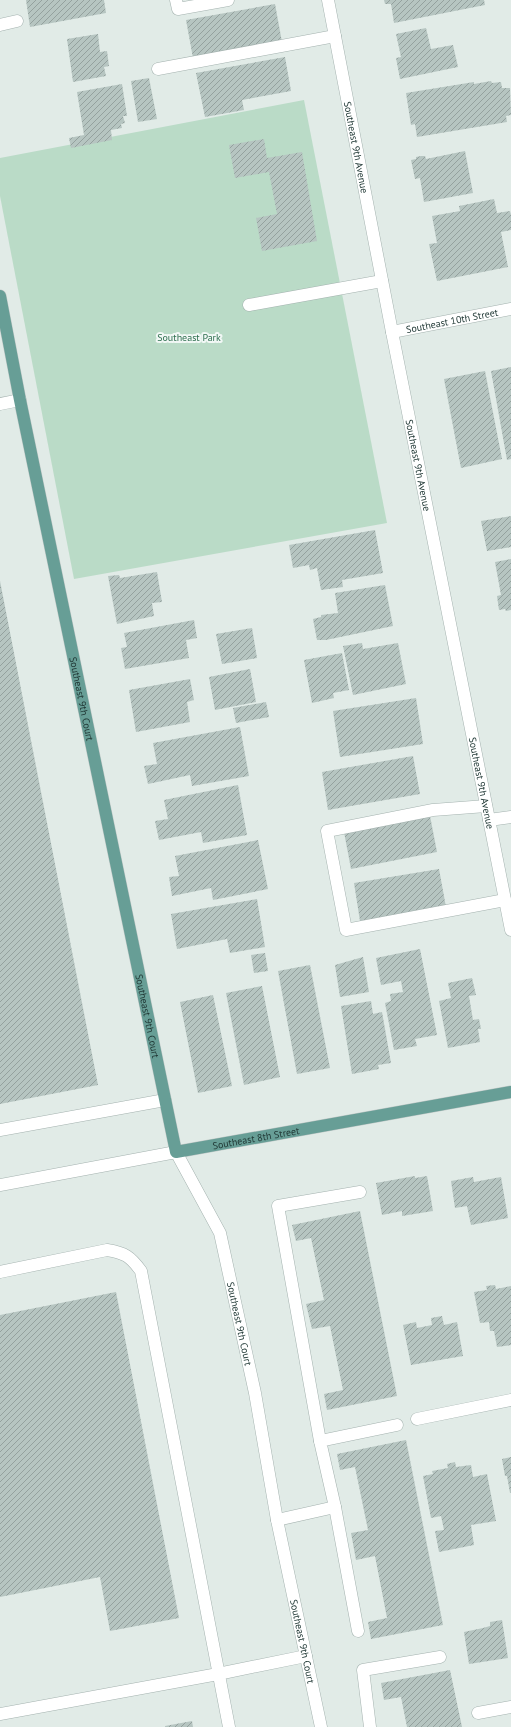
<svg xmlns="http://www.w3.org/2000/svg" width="511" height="1727" font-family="'PT Sans',sans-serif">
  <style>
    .green { fill: #badbc7 }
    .building { fill: url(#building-hatch) }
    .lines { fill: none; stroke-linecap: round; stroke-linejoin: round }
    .minor-casing { stroke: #a4b2af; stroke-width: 13 }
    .major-casing { stroke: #c1c8c7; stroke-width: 13 }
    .minor { stroke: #fff; stroke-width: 12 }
    .major { stroke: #679e96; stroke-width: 12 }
    .labels { text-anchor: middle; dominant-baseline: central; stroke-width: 4; stroke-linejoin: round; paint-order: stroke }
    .street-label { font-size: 10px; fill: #223a37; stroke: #f1f7f5 }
    .park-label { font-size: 10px; fill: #2e6f4f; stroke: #f1f7f5 }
  </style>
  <defs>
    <pattern id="building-hatch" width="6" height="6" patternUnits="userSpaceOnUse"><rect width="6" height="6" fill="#b6c5c1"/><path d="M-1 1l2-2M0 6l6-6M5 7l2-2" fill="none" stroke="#94a19e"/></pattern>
  </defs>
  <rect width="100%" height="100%" fill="#e1ebe7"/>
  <path class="green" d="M304,100L387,523L74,579L0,196V158Z"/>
  <g class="building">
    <path d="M26,0H104L106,13L30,27Z"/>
    <path d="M384,0H484L485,5L394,23L391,4H385Z"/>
    <path d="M275,4L282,42L193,58L186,20Z"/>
    <path d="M426,28L431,49L453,45L458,67L400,79L396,58L401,57L396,34Z"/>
    <path d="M98,34L100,52L107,51L109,66L104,67L106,76L73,82L67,39Z"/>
    <path d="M285,57L291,91L242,100L244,110L205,117L196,73Z"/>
    <path d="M149,78L157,119L138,122L131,81Z"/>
    <path d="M491,81L492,83L501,82L502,88H510L511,115L506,116L507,122L417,137L415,124L411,125L406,93L474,82V84Z"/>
    <path d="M122,84L127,116H123L125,123L121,124L122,128L111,130L112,140L71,148L69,138L84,135L77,92Z"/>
    <path d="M264,139L267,158L302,152L317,241L262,251L256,218L277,214L269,172L235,178L229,145Z"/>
    <path d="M465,151L473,193L424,202L420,178L415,179L411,160L416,159V157L421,156H425L426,159Z"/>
    <path d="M494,199L497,213L510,211L511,215V230L501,232L508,267L437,281L429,244L437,243L432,216L460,211L459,206Z"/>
    <path d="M511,367V459L507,460L491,371Z"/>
    <path d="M485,371L502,459L461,468L444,379Z"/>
    <path d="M511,516V547L487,551L481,521Z"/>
    <path d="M375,530L383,573L342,580L343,587L321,590L317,568L310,570L309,565L293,568L289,545Z"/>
    <path d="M511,559V610L506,611L505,609L499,610L497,596L501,595L495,562Z"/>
    <path d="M157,572L162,602L152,603L154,616L117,624L108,576L119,575L120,578Z"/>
    <path d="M0,581L98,1085L0,1104Z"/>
    <path d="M385,585L393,626L326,640H317L313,619L321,617V615L338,613L335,593Z"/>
    <path d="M194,620L197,638L186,640L189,658L125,669L121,648L127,647L124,633Z"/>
    <path d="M252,628L257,658L222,664L216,634Z"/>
    <path d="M362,643L363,649L398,643L406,684L353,695L343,646Z"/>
    <path d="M342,653L349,690L333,693L334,698L312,703L304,660Z"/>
    <path d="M250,669L256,702L215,710L209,677Z"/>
    <path d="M190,679L194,700L187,702L190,722L136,732L129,690Z"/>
    <path d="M416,698L423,744L340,757L333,711Z"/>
    <path d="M266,702L269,717L236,723L233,708Z"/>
    <path d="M240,727L249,776L192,786L190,775L148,784L144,766L157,764L153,743Z"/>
    <path d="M413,756L420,794L328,810L322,772Z"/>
    <path d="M238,785L247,835L203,843L201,832L159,840L155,821L168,819L164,800Z"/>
    <path d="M430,816L437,852L351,869L344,832Z"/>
    <path d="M258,840L268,889L213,900L211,888L172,896L169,877L179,876L175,856Z"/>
    <path d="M439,869L446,907L360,921L354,883Z"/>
    <path d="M257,899L265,947L230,953L227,939L177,949L171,914Z"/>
    <path d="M420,949L437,1035L415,1039L417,1046L394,1050L385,1003L391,1001L390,994L403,992L401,981L381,985L376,958Z"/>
    <path d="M265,953L268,971L254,973L251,955Z"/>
    <path d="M363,957L369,992L340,997L335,965Z"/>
    <path d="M310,965L330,1068L297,1074L278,971Z"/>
    <path d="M472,978L476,995L469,996L473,1020L479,1019L481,1029H478L480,1042L448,1048L439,1001L451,998L448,983Z"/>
    <path d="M262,986L280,1077L244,1085L226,993Z"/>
    <path d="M213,995L232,1086L198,1093L180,1002Z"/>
    <path d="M371,1001L373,1014L382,1012L391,1063L378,1065L379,1069L352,1074L341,1006Z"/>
    <path d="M415,1176V1178L427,1176L433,1211L402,1216V1211L382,1215L376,1183Z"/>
    <path d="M473,1177L474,1182L501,1177L508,1218L471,1225L467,1206L455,1208L451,1181Z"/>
    <path d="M360,1211L397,1396L327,1410L324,1394L343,1390L330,1326L312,1329L306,1304L324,1300L311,1238L296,1241L292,1225Z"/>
    <path d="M495,1285L496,1289L511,1286V1345L497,1347L494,1331H490L489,1322L480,1323L474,1292L487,1290L486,1286Z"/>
    <path d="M116,1292L179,1618L110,1631L100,1577L0,1597V1315Z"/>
    <path d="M442,1316L444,1325L457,1322L463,1356L411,1365L403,1325L416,1322L417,1328L432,1325L431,1318Z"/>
    <path d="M406,1440L443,1625L371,1639L368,1622L387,1618L375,1556L356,1560L351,1533L368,1530L355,1467L340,1470L337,1454Z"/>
    <path d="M511,1457V1493H510L507,1476H505L502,1459Z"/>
    <path d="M455,1462L456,1467L471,1465L473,1477L487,1474L496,1521L471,1525L474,1545L439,1552L435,1531L444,1530L441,1516L431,1518L423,1476L433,1474L432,1471L448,1468L447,1464Z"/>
    <path d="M502,1620L508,1658L469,1664L464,1632L483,1628L490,1626V1622Z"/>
    <path d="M450,1670L462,1727H407L401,1697L384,1700L381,1683Z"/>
    <path d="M192,1721L193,1727H165V1726Z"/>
  </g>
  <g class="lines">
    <g class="minor-casing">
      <g id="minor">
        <path d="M176,0L178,9L228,0"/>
        <path id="s1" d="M328,0L392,332L511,930"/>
        <path d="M0,25L17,21"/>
        <path d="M158,69L335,36"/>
        <path d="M249,305L382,281"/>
        <path id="s2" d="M392,332L511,309"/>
        <path d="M0,404L20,400"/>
        <path d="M486,806L433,810L327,831L346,930L505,900"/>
        <path d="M489,820L511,817"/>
        <path d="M0,1130L165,1100"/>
        <path id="s3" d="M0,1185L176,1152L220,1233L255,1393L277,1520L321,1727"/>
        <path d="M0,1272L107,1250C125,1253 130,1256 141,1271L229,1727"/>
        <path d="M417,1419L511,1400"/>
        <path d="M320,1441L278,1206L360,1192"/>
        <path d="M335,1507L320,1441L397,1425"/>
        <path d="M277,1520L335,1507L358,1631"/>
        <path d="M478,1713L511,1707"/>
        <path d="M0,1714L218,1674L306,1656"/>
        <path d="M370,1727L363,1670L440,1657"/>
      </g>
    </g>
    <g class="major-casing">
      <g id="major">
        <path id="s4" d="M0,296L20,400L176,1152L511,1092"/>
      </g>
    </g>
    <use href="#minor" class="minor"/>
    <use href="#major" class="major"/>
  </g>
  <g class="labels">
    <g class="street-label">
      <text stroke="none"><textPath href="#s1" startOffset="150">Southeast 9th Avenue</textPath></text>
      <text stroke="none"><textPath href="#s2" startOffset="61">Southeast 10th Street</textPath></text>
      <text stroke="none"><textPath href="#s1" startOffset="474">Southeast 9th Avenue</textPath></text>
      <text stroke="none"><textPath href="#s4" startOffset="411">Southeast 9th Court</textPath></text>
      <text stroke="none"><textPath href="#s1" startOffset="798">Southeast 9th Avenue</textPath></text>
      <text stroke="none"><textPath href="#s4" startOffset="735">Southeast 9th Court</textPath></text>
      <text stroke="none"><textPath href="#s4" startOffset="955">Southeast 8th Street</textPath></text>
      <text stroke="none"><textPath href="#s3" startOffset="364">Southeast 9th Court</textPath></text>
      <text stroke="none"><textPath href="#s3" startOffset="688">Southeast 9th Court</textPath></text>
    </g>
    <g class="park-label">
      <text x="189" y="337">Southeast Park</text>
    </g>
  </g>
</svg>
